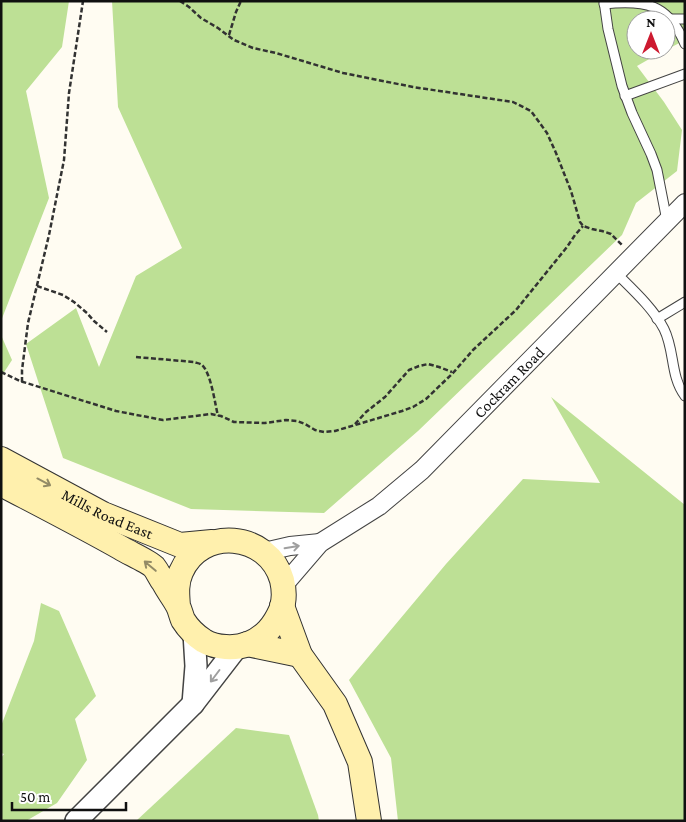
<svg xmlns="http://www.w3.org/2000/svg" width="686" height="822" font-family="'Crimson Pro',serif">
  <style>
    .forest { fill: #bde095 }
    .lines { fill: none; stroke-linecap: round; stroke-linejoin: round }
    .service-casing { stroke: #434343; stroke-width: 11 }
    .minor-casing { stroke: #434343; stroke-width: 20 }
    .tertiary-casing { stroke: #434343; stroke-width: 24 }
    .secondary-casing { stroke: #323232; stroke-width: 26 }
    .path { stroke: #323232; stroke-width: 2.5; stroke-dasharray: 5 2.5; stroke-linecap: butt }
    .service { stroke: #fff; stroke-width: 9 }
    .minor { stroke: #fff; stroke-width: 18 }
    .tertiary { stroke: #fff; stroke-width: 21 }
    .secondary { stroke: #fff0ad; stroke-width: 24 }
    .oneway { stroke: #938b66 }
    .oneway2 { stroke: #9f9f9f }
    .labels { text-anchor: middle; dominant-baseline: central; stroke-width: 5; stroke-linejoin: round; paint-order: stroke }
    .street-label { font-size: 16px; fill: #101010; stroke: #fff }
  </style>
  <rect width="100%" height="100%" fill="#fffcf2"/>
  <g class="forest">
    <path d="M1,1H69L62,47L26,91L49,198L1,321Z"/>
    <path d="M112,1H685V40L666,50V20H636V50H665L637,66L664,102L682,130L677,171L636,203L622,235L418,431L324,513L191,509L63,458L26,344L76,308L99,367L136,276L182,248L118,107Z"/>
    <path d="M1,335L12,360L1,377Z"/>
    <path d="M551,397L685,505V821H398L391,758L349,680L446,564L523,479L600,483Z"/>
    <path d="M41,603L59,611L96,696L75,719L87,760L57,803L26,821H1V758L4,754L1,753V726L34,641Z"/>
    <path d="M236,728L289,735L318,815L319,821H136Z"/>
  </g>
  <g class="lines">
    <g class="service-casing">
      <g id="service">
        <path d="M604,1L608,29L622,86L632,113L651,154L657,170L667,221"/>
        <path d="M604,4C645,0 668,3 685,44"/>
        <path d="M670,19H685"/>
        <path d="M625,96L685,74"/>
        <path d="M616,273C633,290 653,308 664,329C675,351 670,376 685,396"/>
        <path d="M657,319L685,302"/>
      </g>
    </g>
    <g class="minor-casing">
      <g id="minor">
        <path d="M264,552L290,546L320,543"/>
        <path id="s1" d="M283,586L320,543L379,506L422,470L685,203"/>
      </g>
    </g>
    <g class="tertiary-casing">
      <g id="tertiary">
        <path d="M193,704L196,666L194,633"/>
        <path d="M76,821L193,704L237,647"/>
      </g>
    </g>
    <g class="secondary-casing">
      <g id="secondary">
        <path id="s2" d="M1,459L103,514L180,545L212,542"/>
        <path d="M1,484C41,505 82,526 121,548C129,553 148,561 154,567C158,572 160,578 164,583C168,591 174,598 178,606C180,610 181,615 183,620C188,628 196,636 204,641C216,648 235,649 248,644C265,637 274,626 281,610C285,600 284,589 282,580C268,532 201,526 181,572C176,583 177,594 178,606"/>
        <path d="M282,606L300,655L335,704L360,762L369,821"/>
        <path d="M247,644L300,655"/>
      </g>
    </g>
    <g class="path">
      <path d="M180,1L189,7L201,18L218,28L234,40L253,48L276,53L343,73L413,87L513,102L531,111L547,133L556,153L571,191L580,222L583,226L592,229L602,231L611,234L622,245"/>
      <path d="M229,35L236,12L241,1"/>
      <path d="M37,286L63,295L74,302L87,313L94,321L107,332"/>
      <path d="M136,357L194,362C196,363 200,363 202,365C211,373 215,404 218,416"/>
      <path d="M1,372L20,381L116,411L163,420L211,414L221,416L234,422L265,423L286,420L297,421L305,424L315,430L324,432L335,431L402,411L413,407L426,399L453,373L473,350L516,310L567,247L575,235L583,226"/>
      <path d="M22,382V370L28,323L49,235L64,160L69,93L83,1"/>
      <path d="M355,424L366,412L385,397L409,370L419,366L428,364L439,367L452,372"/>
    </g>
    <use href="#service" class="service"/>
    <use href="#minor" class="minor"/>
    <use href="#tertiary" class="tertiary"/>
    <use href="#secondary" class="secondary"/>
  </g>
  <defs><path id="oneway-shaft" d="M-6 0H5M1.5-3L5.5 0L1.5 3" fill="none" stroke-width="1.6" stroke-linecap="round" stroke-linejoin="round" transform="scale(1.25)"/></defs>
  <g class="oneway">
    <use href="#oneway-shaft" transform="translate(44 482) rotate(28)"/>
    <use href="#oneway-shaft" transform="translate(150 566) rotate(-140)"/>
  </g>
  <g class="oneway2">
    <use href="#oneway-shaft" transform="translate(292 547) rotate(-9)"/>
    <use href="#oneway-shaft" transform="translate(215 676) rotate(127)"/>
  </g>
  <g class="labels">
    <g class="street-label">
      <text stroke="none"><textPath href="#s1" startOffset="306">Cockram Road</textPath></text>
      <text stroke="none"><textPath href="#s2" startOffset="120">Mills Road East</textPath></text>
    </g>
  </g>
  <rect width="686" height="822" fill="none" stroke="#101010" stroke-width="5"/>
  <g transform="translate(651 35)"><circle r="24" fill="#ffffff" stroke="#9f9f9f"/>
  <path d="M0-4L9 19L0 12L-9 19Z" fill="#cd1a30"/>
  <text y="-8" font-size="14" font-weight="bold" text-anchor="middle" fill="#101010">N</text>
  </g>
  <path d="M12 802v8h114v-8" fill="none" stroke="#101010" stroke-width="2.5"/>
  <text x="20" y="802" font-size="15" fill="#101010" stroke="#ffffff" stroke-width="4" paint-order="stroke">50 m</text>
</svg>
